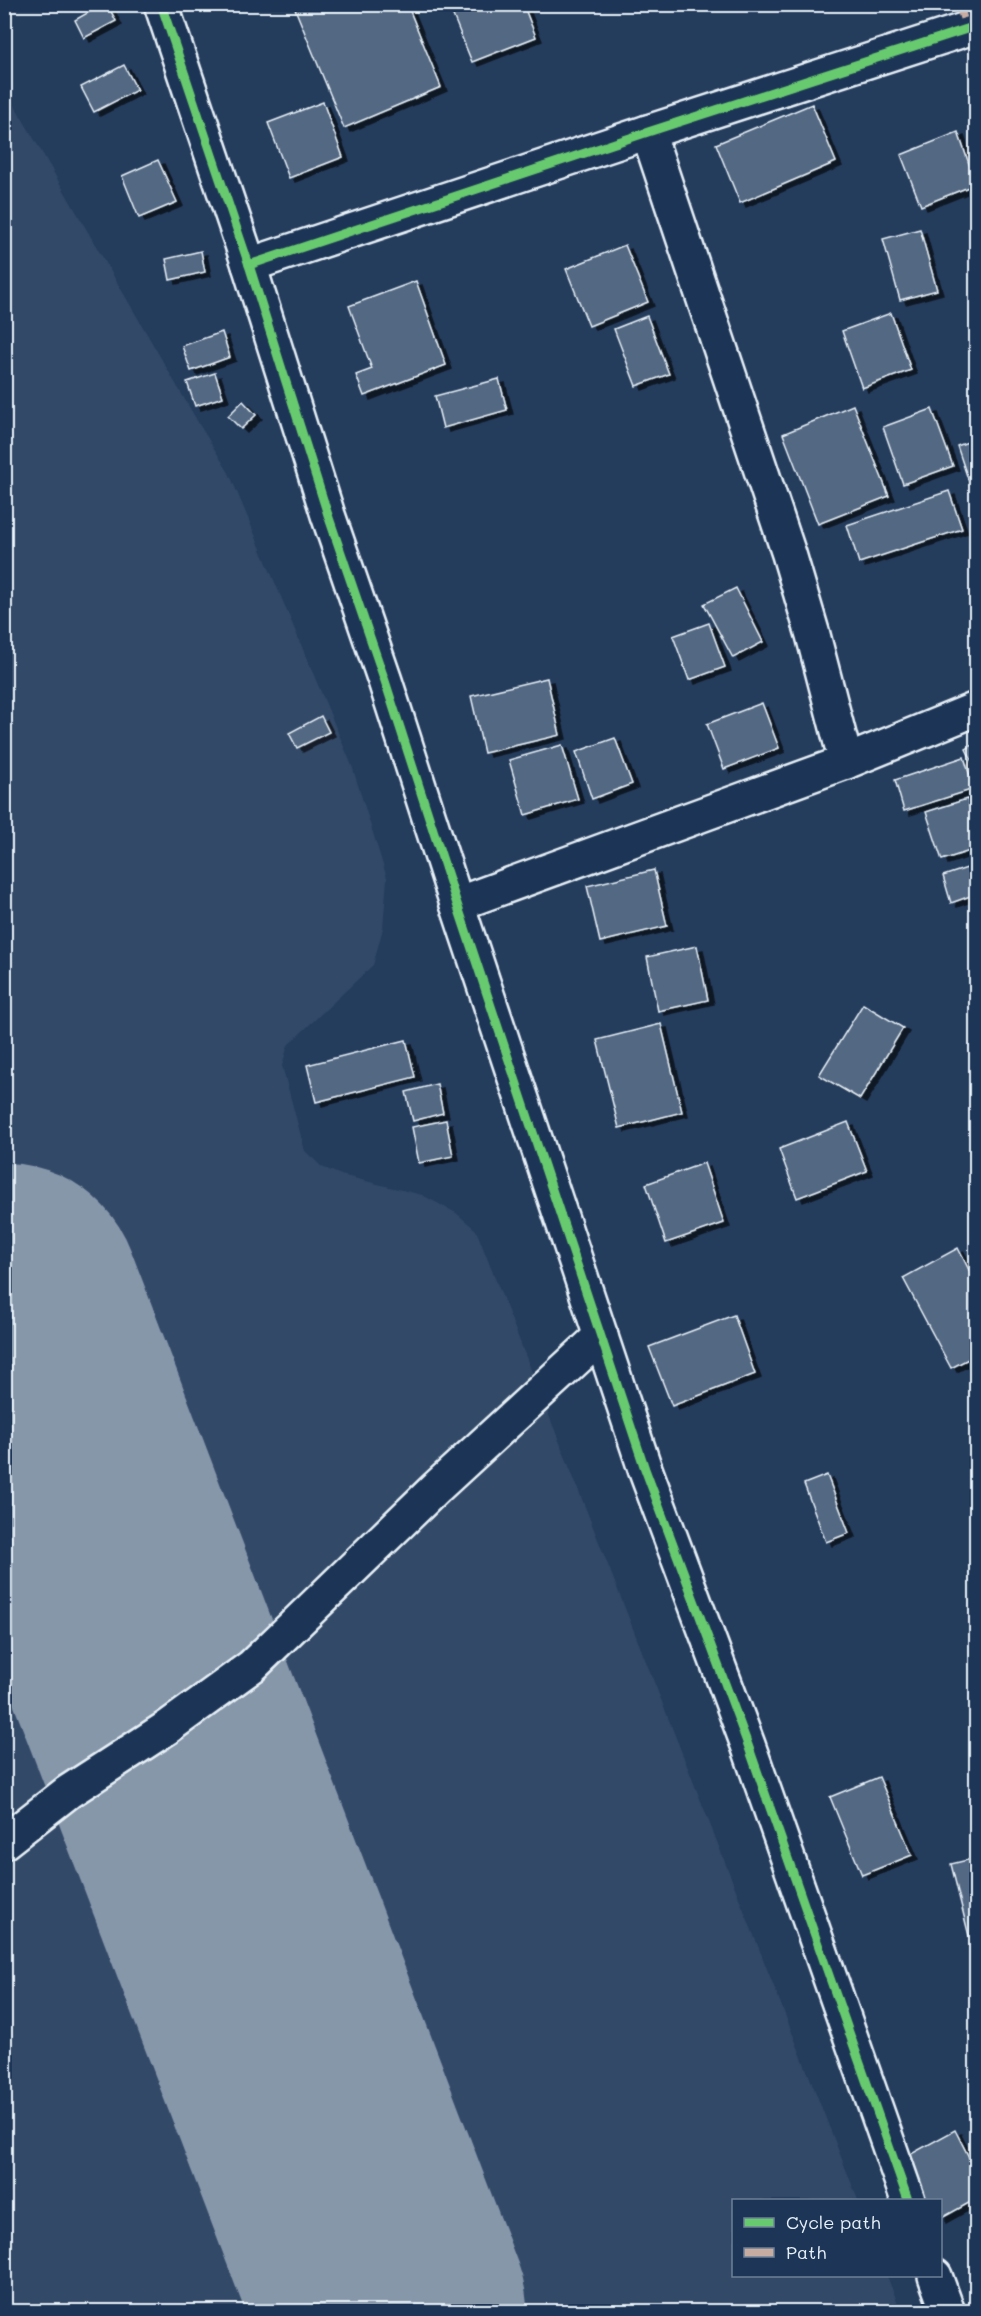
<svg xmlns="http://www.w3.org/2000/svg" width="981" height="2316" font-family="Mali,sans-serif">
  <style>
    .built { fill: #334a68 }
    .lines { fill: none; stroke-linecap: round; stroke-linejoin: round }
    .runway { stroke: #8697aa; stroke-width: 272 }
    .building { fill: #536782; stroke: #e8f1f8; stroke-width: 1.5; filter: url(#shadow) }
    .minor-casing { stroke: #e8f1f8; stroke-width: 38 }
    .minor { stroke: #1d3557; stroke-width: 33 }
    .quiet { stroke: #c7aca2; stroke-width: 8; stroke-dasharray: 15 8; stroke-linecap: butt }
    .cycleway-casing { stroke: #1d3557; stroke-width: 13 }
    .cycleway { stroke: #67ca6e; stroke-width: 9 }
  </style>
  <defs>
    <filter id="shadow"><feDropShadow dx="6" dy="4" stdDeviation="0" flood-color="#0009"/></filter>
  </defs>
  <rect width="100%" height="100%" fill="#253d5d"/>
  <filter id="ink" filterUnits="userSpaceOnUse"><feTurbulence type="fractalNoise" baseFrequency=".0167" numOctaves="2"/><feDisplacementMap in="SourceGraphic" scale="12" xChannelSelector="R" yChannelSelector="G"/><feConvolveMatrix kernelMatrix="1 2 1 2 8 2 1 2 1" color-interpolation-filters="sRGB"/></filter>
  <g filter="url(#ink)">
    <path class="built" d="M4,80L11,99L199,424L229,473L352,766L387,878L383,928L373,965L288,1045L282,1066L305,1151L322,1167L341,1175L422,1195L456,1213L476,1230L858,2200H734V2276H887L901,2311H5Z"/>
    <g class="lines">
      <path class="runway" d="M4,1299L391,2312"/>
    </g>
    <g class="building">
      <path d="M103,4H107L116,21L84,38L75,20Z"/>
      <path d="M293,4H407L441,87L344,128Z"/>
      <path d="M459,4H523L536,37L472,62L450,8Z"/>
      <path d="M124,65L137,90L94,112L81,87Z"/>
      <path d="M323,102L343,157L289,178L268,123Z"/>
      <path d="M812,104L836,162L740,203L716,144Z"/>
      <path d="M958,132L976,184L921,206L901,155Z"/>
      <path d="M158,160L177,202L139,218L122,176Z"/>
      <path d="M920,229L937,290L900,300L883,239Z"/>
      <path d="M625,245L648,302L589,326L566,269Z"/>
      <path d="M201,251L205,272L170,280L166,259Z"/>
      <path d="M416,281L446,365L364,396L356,375L372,369L349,306Z"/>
      <path d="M891,313L911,370L862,388L842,331Z"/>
      <path d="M647,316L669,374L636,386L614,329Z"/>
      <path d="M222,332L230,357L191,371L182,346Z"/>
      <path d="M215,373L223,397L195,406L187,382Z"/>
      <path d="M499,379L507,410L443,428L435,396Z"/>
      <path d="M243,401L256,415L241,429L228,416Z"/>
      <path d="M853,405L889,496L818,524L783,434Z"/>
      <path d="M932,409L953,466L903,484L883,427Z"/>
      <path d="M976,439V503L957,446Z"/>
      <path d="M949,491L962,529L859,563L847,525Z"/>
      <path d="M736,588L763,642L733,658L704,604Z"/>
      <path d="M709,623L725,667L689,680L673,636Z"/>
      <path d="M547,678L560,735L484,753L471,696Z"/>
      <path d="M762,703L779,748L724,769L707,724Z"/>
      <path d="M321,716L329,732L297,748L289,733Z"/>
      <path d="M615,738L632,784L592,799L576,752Z"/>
      <path d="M976,743V769L966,749Z"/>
      <path d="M562,745L578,799L525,815L509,760Z"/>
      <path d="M964,757L974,789L904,811L895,780Z"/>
      <path d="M967,799L976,828V849L942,860L926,812Z"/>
      <path d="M976,865V894L951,903L943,876Z"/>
      <path d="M654,870L667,926L600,942L587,886Z"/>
      <path d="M697,946L708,1000L658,1011L647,957Z"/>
      <path d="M863,1004L903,1028L860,1099L819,1075Z"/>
      <path d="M661,1024L682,1112L619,1128L597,1040Z"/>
      <path d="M406,1040L415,1077L316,1102L307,1065Z"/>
      <path d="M437,1084L443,1113L413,1121L406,1092Z"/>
      <path d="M446,1120L453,1156L419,1163L412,1127Z"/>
      <path d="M848,1122L867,1171L797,1198L779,1149Z"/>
      <path d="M704,1163L724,1223L666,1243L646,1184Z"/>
      <path d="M958,1248L976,1284V1355L951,1368L903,1278Z"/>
      <path d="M734,1315L755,1374L672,1406L649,1347Z"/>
      <path d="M827,1475L849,1533L826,1542L804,1484Z"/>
      <path d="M879,1777L912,1855L862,1875L830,1797Z"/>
      <path d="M976,1858V1934L969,1936L951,1864Z"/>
      <path d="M955,2130L976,2171V2199L940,2219V2200H924L902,2159Z"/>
    </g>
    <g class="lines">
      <g class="minor-casing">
        <g id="minor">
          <path d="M161,4L249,265L328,515L385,681L457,904L645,1469L748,1745L908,2200"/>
          <path d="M648,132L789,554L813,635L846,762"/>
          <path d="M249,265L648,132L976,26"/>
          <path d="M457,904L846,762L976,709"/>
          <path d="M4,1842L68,1792L168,1727L252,1666L437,1487L601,1336"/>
          <path d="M935,2276L948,2312"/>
        </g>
      </g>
      <use href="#minor" class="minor"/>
      <path class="quiet" d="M959,4L967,30"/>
      <g class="cycleway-casing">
        <g id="cycleway">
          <path d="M161,4L249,265L328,515L385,681L457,904L645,1469L748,1745L908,2200"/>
          <path d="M249,265L648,132L976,26"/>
        </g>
      </g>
      <use href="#cycleway" class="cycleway"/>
    </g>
  </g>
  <rect width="981" height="2316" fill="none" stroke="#1d3557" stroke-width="24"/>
  <rect x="12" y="12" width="957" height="2292" fill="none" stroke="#e8f1f8" stroke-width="2" filter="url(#ink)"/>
  <rect x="732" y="2199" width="210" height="78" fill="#1d3557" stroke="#6e8097" stroke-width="1.5"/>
  <rect x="744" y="2218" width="30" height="9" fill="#67ca6e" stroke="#6e8097" stroke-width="1.5"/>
  <text x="786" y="2229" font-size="18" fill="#e8f1f8">Cycle path</text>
  <rect x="744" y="2248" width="30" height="9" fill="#c7aca2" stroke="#6e8097" stroke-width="1.5"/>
  <text x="786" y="2259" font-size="18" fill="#e8f1f8">Path</text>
</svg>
